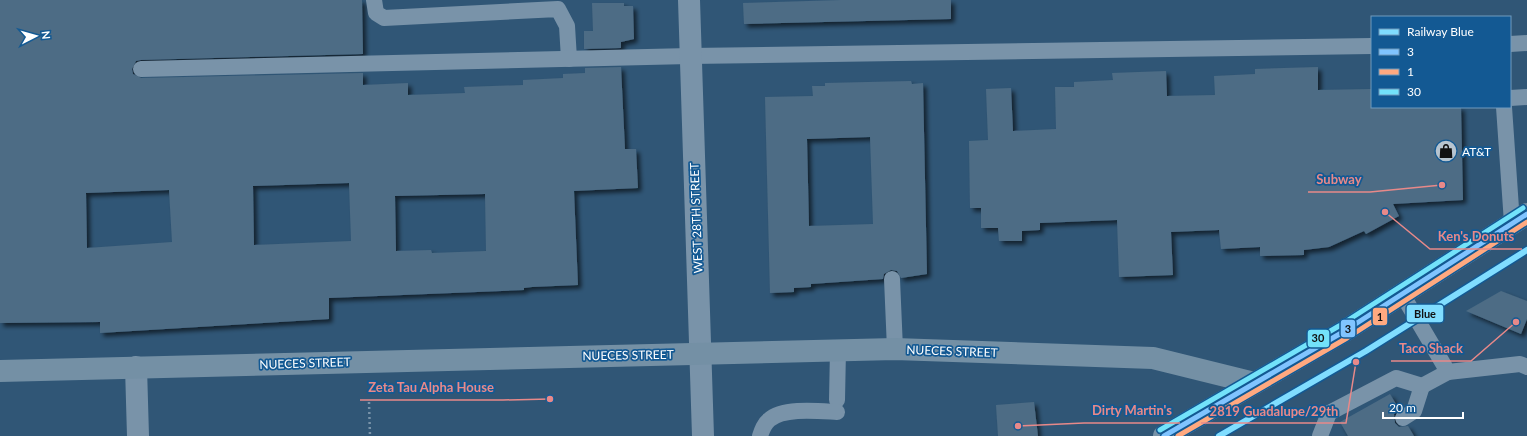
<svg xmlns="http://www.w3.org/2000/svg" width="1527" height="436" font-family="Lato,sans-serif">
  <style>
    .building { fill: #4d6c85; fill-rule: evenodd; filter: url(#shadow) }
    .lines { fill: none; stroke-linecap: round; stroke-linejoin: round }
    .path { stroke: #7993a9; stroke-width: 2.5; stroke-dasharray: 2 3; stroke-linecap: butt }
    .lane { stroke: #7993a9; stroke-width: 16 }
    .street { stroke: #7993a9; stroke-width: 22 }
    .secondary { stroke: #7490a5; stroke-width: 22 }
    .primary { stroke: #7792a7; stroke-width: 22 }
    .bus-1-casing { stroke: #135993; stroke-width: 8 }
    .bus-2-casing { stroke: #135993; stroke-width: 8 }
    .bus-3-casing { stroke: #135993; stroke-width: 8 }
    .bus-1 { stroke: #80c4ff; stroke-width: 5 }
    .bus-2 { stroke: #ffa980; stroke-width: 5 }
    .bus-3 { stroke: #73e2fa; stroke-width: 5 }
    .rail-1-casing { stroke: #135993; stroke-width: 9 }
    .rail-1 { stroke: #80ddff; stroke-width: 6 }
    .labels { text-anchor: middle; dominant-baseline: central; stroke-width: 3.5; stroke-linejoin: round; paint-order: stroke }
    .poi-label { font-size: 12px; fill: #fff; stroke: #135993; text-anchor: start }
    .street-label { font-size: 12px; fill: #fff; stroke: #135993 }
    .leader { fill: none; stroke: #e88989; stroke-width: 1.5 }
    .callout-dot { fill: #e88989; stroke: #135993; stroke-width: 1.5 }
    .callout-label { font-size: 13px; text-anchor: middle; font-weight: bold; fill: #e88989; stroke: #135993; stroke-width: 3.5; stroke-linejoin: round; paint-order: stroke }
    .line-badge { stroke: #135993; stroke-width: 1.5 }
    .pale-badge-label { font-size: 11px; text-anchor: middle; font-weight: bold; fill: #111 }
  </style>
  <defs>
    <filter id="shadow"><feDropShadow dx="3.5" dy="3.5" stdDeviation="2" flood-color="#0009"/></filter>
  </defs>
  <rect width="100%" height="100%" fill="#305676"/>
  <g class="building">
    <path d="M0,0H362L363,54L141,60L136,61L132,69L133,74L141,78L363,73V85L408,83V95L465,93L464,87L523,85V80L563,78V74L585,73V68L621,67L625,149H636L638,188L574,191L578,285L532,287L524,288V290L329,298V319L100,333V322L0,323ZM349,183L351,241L254,245L253,186ZM169,190L172,242L87,248L86,193ZM485,194L486,251L432,253L431,250L396,251L395,196Z"/>
    <path d="M841,0H951V19L744,24L743,3Z"/>
    <path d="M592,3H624V6H633L634,39L621,42V48L584,49V31H593Z"/>
    <path d="M1318,67V90L1372,89V107H1461L1463,200L1393,204L1399,216L1366,234L1364,231L1329,247L1304,250V255L1260,256V247L1221,249L1219,230L1171,232L1173,275L1119,277L1117,220L1040,223V230L1022,231V241H999L998,228H981V208H970L969,141L988,140L986,89L1011,88L1013,131L1056,129L1055,87H1074V82L1113,80L1112,73L1166,71L1167,96L1215,95L1214,76L1255,74V69Z"/>
    <path d="M911,81L912,84L923,83L927,274L901,278L897,271L891,270L884,274L883,279L811,284V287L794,288V292L770,293L765,97L813,96L812,86H825V83ZM870,137L873,224L809,226L807,139Z"/>
    <path d="M1501,291L1527,301V319L1521,334L1466,311Z"/>
    <path d="M1390,394L1399,409L1394,414L1395,423L1399,427L1408,426L1414,436H1348L1340,422Z"/>
    <path d="M1034,402L1038,436H998L996,405Z"/>
  </g>
  <g class="lines">
    <path class="path" d="M369,402L370,436"/>
    <g class="lane">
      <path d="M374,0L376,13L384,18L558,9L567,26L569,59"/>
      <path d="M1510,44L1527,43"/>
      <path d="M141,69L690,56L1372,46"/>
      <path d="M1510,98L1527,97"/>
      <path d="M1504,107L1512,223"/>
      <path d="M892,279L895,349"/>
      <path d="M1402,294L1448,372L1520,364L1527,367"/>
      <path d="M837,400L838,350"/>
      <path d="M1403,418L1414,411L1422,386"/>
      <path d="M760,436C762,430 764,424 769,420C783,407 819,411 837,412"/>
      <path d="M1320,436L1329,413L1396,378L1422,386L1448,372"/>
    </g>
    <g class="street">
      <path d="M689,0L703,436"/>
      <path d="M136,367L138,436"/>
    </g>
    <path class="secondary" d="M0,371L895,349L1153,358L1254,383"/>
    <path class="primary" d="M1164,436L1343,332L1527,214"/>
    <g class="bus-1-casing">
      <path id="bus-1" d="M1164,436L1343,332L1527,214"/>
    </g>
    <g class="bus-2-casing">
      <path id="bus-2" d="M1178,436L1347,338L1527,222"/>
    </g>
    <g class="bus-3-casing">
      <path id="bus-3" d="M1160,430L1339,326L1523,208"/>
    </g>
    <use href="#bus-1" class="bus-1"/>
    <use href="#bus-2" class="bus-2"/>
    <use href="#bus-3" class="bus-3"/>
    <g class="rail-1-casing">
      <path id="rail-1" d="M1219,436L1366,351L1527,250"/>
    </g>
    <use href="#rail-1" class="rail-1"/>
  </g>
  <defs>
    <g id="shop-disc" transform="scale(1.15)"><circle r="9.5" fill="#b7c4cf" stroke="#135993"/><path d="M-5-2.5h2.3a2.7 3.5 0 0 1 5.4 0H5L5.5 6h-11ZM-1.5-2.5h3a1.5 2.3 0 0 0-3 0Z" fill="#111"/></g>
  </defs>
  <g fill-rule="evenodd">
    <use href="#shop-disc" x="1446" y="151"/>
  </g>
  <g class="labels">
    <g class="poi-label">
      <text x="1462" y="151">AT&amp;T</text>
    </g>
    <g class="street-label">
      <text transform="translate(696 218) rotate(-92)">WEST 28TH STREET</text>
      <text transform="translate(952 351) rotate(2)">NUECES STREET</text>
      <text transform="translate(628 355) rotate(-1)">NUECES STREET</text>
      <text transform="translate(305 363) rotate(-2)">NUECES STREET</text>
    </g>
  </g>
  <path class="leader" d="M1442 185L1370 192H1308M1385 212L1430 249H1522M1516 322L1471 361H1391M550 399L503 400H360M1018 426L1084 423H1180M1356 362L1346 423H1201"/>
  <g class="callout-dot">
    <circle cx="1442" cy="185" r="4"/>
    <circle cx="1385" cy="212" r="4"/>
    <circle cx="1516" cy="322" r="4"/>
    <circle cx="550" cy="399" r="4"/>
    <circle cx="1018" cy="426" r="4"/>
    <circle cx="1356" cy="362" r="4"/>
  </g>
  <g class="callout-label">
    <text x="1339" y="184">Subway</text>
    <text x="1476" y="241">Ken's Donuts</text>
    <text x="1431" y="353">Taco Shack</text>
    <text x="431" y="392">Zeta Tau Alpha House</text>
    <text x="1132" y="415">Dirty Martin's</text>
    <text x="1274" y="416">2819 Guadalupe/29th</text>
  </g>
  <g class="line-badge">
    <rect x="1406" y="304" width="38" height="19" rx="4" fill="#80ddff"/>
    <rect x="1372" y="307" width="16" height="19" rx="4" fill="#ffa980"/>
    <rect x="1340" y="319" width="16" height="19" rx="4" fill="#80c4ff"/>
    <rect x="1307" y="329" width="23" height="19" rx="4" fill="#73e2fa"/>
  </g>
  <g class="pale-badge-label">
    <text x="1425" y="318">Blue</text>
    <text x="1380" y="321">1</text>
    <text x="1348" y="333">3</text>
    <text x="1318" y="342">30</text>
  </g>
  <rect x="1371" y="16" width="140" height="92" fill="#135993" stroke="#719bbe"/>
  <rect x="1379" y="29" width="20" height="6" fill="#80ddff" stroke="#719bbe"/>
  <text x="1407" y="36" font-size="12" fill="#ffffff">Railway Blue</text>
  <rect x="1379" y="49" width="20" height="6" fill="#80c4ff" stroke="#719bbe"/>
  <text x="1407" y="56" font-size="12" fill="#ffffff">3</text>
  <rect x="1379" y="69" width="20" height="6" fill="#ffa980" stroke="#719bbe"/>
  <text x="1407" y="76" font-size="12" fill="#ffffff">1</text>
  <rect x="1379" y="89" width="20" height="6" fill="#73e2fa" stroke="#719bbe"/>
  <text x="1407" y="96" font-size="12" fill="#ffffff">30</text>
  <g transform="translate(36 36) rotate(84)" stroke="#135993" stroke-width="3" paint-order="stroke">
  <path d="M0-3L7 15L0 10L-7 15Z" fill="#ffffff"/>
  <text y="-6" font-size="11" font-weight="bold" text-anchor="middle" fill="#ffffff">N</text>
  </g>
  <path d="M1383 412v6h80v-6" fill="none" stroke="#ffffff" stroke-width="2"/>
  <text x="1389" y="412" font-size="12" fill="#ffffff" stroke="#135993" stroke-width="3" paint-order="stroke">20 m</text>
</svg>
